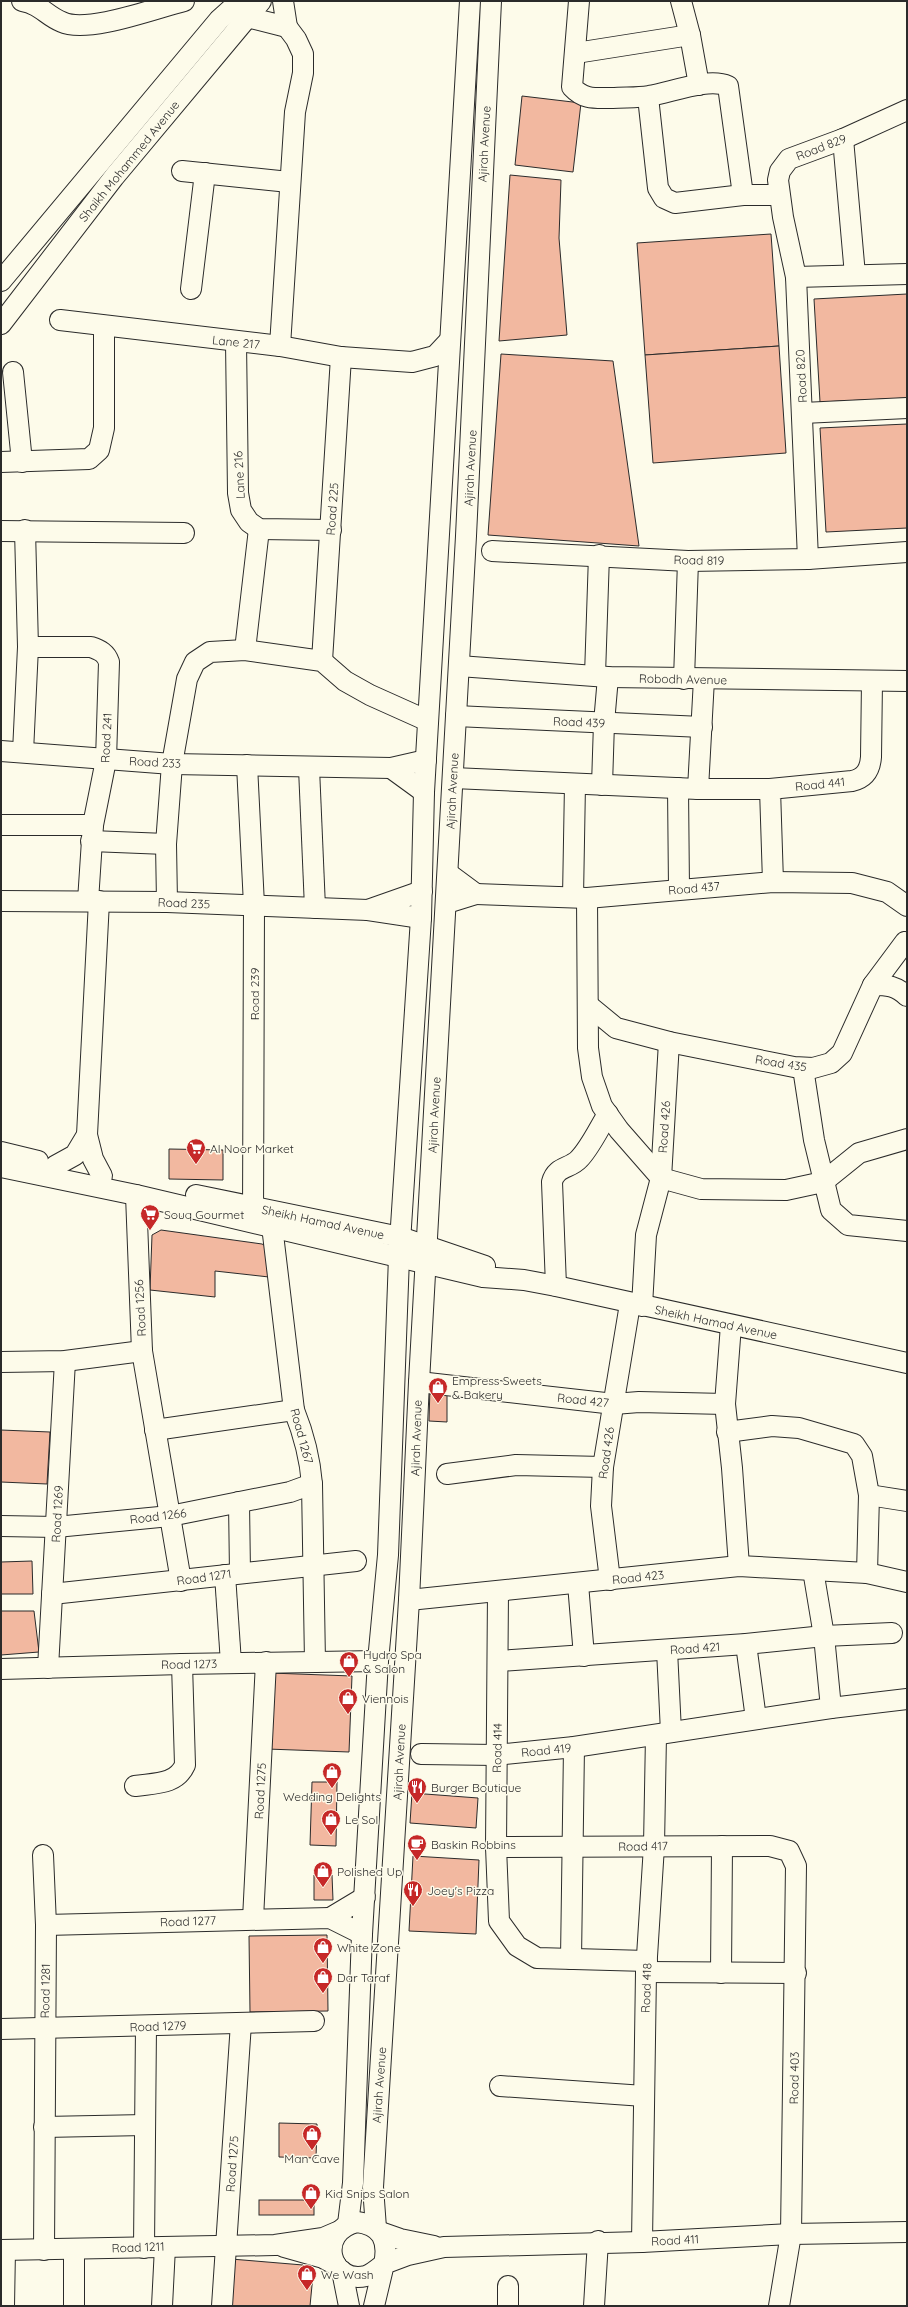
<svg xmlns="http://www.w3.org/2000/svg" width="908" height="2307" font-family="Quicksand,sans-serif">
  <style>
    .building { fill: #f2b8a0; stroke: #2b2b2b }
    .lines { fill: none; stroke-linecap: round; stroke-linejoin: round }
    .minor-casing { stroke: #2b2b2b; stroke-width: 22 }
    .minor { stroke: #fdfbea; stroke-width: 20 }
    .labels { text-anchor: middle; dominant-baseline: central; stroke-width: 3; stroke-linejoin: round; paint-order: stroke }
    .street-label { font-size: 12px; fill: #2b2b2b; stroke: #fdfbea }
    .poi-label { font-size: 12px; fill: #2b2b2b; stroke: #fdfbea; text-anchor: start }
  </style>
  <rect width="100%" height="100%" fill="#fdfbea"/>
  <g class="building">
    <path d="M522,96L581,103L573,172L515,165Z"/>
    <path d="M510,175L561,180L559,238L567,335L499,341Z"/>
    <path d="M771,234L779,346L645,355L637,243Z"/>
    <path d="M907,294V398L820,402L814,299Z"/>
    <path d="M779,346L786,453L653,463L645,355Z"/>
    <path d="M501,354L613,361L639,546L488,535Z"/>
    <path d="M907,424V528L826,532L820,428Z"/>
    <path d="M169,1149L223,1150V1180L169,1179Z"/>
    <path d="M161,1230L262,1244L268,1247L269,1277L215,1271V1297L150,1290L152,1235Z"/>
    <path d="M430,1387H447V1422L429,1421Z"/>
    <path d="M1,1430L50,1432L47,1484L1,1482Z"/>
    <path d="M32,1561L33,1594H1V1562Z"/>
    <path d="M1,1611H34L39,1652L1,1655Z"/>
    <path d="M270,1673L352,1676L349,1752L267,1749Z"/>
    <path d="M312,1782H337L336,1846L310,1845Z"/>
    <path d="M412,1793L478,1798L476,1828L410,1823Z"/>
    <path d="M413,1856L479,1860L476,1934L409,1931Z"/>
    <path d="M314,1875H332L333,1900H314Z"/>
    <path d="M327,1935L328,2011L250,2012L249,1936Z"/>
    <path d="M279,2123L317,2124L316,2158L279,2157Z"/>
    <rect x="259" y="2200" width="55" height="15"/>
    <path d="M231,2259L303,2265L313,2275L310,2306H226Z"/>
  </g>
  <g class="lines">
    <g class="minor-casing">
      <g id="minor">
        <path d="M22,1C42,5 45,15 62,22C87,34 156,8 184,1"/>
        <path d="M579,1L572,87C584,100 595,98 612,98C624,97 637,98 649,96C670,93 708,77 728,86L743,195"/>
        <path d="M681,1L690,35L699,85"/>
        <path d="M247,17L287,27L283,1"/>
        <path d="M576,53L690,35"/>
        <path d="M648,97L658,188L664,198L675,203L743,195H779"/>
        <path d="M843,139L855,275"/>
        <path d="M182,171L289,182"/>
        <path d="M796,277L907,274"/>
        <path d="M1,281L219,20L240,1"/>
        <path d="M191,289L205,173"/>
        <path d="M60,320L280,346L341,357L412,362L435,356L450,340"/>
        <path d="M1,324L114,177L261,1"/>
        <path d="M236,342L238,493L241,510L249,522L259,529L331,530"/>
        <path d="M280,346L295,112L303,73V54L296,39L287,27"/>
        <path d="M13,372L22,462"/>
        <path d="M803,413L907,408"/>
        <path d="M1,462L89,459L99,450L104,428V326"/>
        <path d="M1,531L184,533"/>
        <path d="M492,551L688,561L808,559L907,552"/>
        <path d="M808,559L796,277L783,217L778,180L780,171L789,159L843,139L907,110"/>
        <path d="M28,647H91C100,650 106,653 109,662L106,760L93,825L88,901"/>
        <path d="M245,650L259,529"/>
        <path d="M322,661L341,357"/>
        <path d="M459,666L608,677L907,681"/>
        <path d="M595,675L599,555"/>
        <path d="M684,679L688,561"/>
        <path d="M456,716L702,727"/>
        <path d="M1,751L172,764L391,768"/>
        <path d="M23,752L28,647L25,530"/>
        <path d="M247,765L254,905L253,1220"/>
        <path d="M309,768L315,908"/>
        <path d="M453,778L698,789H770"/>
        <path d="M602,785L604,723L608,677"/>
        <path d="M678,788L679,889"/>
        <path d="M698,789L704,679"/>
        <path d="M424,792L391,768L426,760"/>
        <path d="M1,825H93"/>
        <path d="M91,841L166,844"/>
        <path d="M773,882L770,789L852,781C865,778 870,770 871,757L872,681"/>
        <path d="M476,894L587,898L773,882L852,883L887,892L907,906"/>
        <path d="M573,897L575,784"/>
        <path d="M587,898L588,1048L592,1077L602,1106L619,1130L661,1178L701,1189L786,1190L823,1182L859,1153L907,1139"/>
        <path d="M1,901L167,902L368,910"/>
        <path d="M167,902L166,844L172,764L187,679L195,662L210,652L245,650L322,661L345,681L370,695L428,721"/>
        <path d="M447,903L476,894L449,874"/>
        <path d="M421,918L368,910L422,891"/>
        <path d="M873,985C888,985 896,986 907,996"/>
        <path d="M588,1005L616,1028L669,1042L794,1067L813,1068L831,1063L842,1053L873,985L905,942"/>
        <path d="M803,1068L814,1140L831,1210L848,1225L907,1231"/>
        <path d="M87,1135L99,901"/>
        <path d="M1,1152L38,1161"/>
        <path d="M55,1166L75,1155L87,1135L93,1159L102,1176"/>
        <path d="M1,1167L136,1195L483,1277L524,1280L556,1286L907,1363"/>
        <path d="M136,1195L142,1351L181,1581"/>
        <path d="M196,1195L400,1237L485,1266"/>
        <path d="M273,1213L272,1226L294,1410C304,1435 310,1458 312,1484L315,1662"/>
        <path d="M556,1286L552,1182C556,1166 570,1169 579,1159C590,1148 599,1128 608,1114"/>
        <path d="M642,1306L646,1235L661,1178L669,1042"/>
        <path d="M731,1325L725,1404L732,1468L739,1566"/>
        <path d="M1,1362L65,1361L142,1351"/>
        <path d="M419,1382L614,1404L639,1402L725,1404"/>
        <path d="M155,1430L294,1410"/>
        <path d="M727,1432L772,1426L799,1428L854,1444L862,1456L869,1495L867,1573"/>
        <path d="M447,1474L516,1465L603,1467"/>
        <path d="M869,1495L907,1501"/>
        <path d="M239,1502L240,1573"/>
        <path d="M1,1526L56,1527L170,1516L290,1492L312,1484"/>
        <path d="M813,1570L824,1636L831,1708"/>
        <path d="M225,1575L231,1663"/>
        <path d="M610,1580L601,1506L603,1467L630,1304"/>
        <path d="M578,1584L584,1656"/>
        <path d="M498,1592L496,1847L499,1921L517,1946L537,1958L647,1961"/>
        <path d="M52,1594L356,1561"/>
        <path d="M409,1600L739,1566L867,1573L907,1582"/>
        <path d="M746,1644L756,1719"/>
        <path d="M667,1650L671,1732"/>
        <path d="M499,1661L746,1644L824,1636L892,1633"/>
        <path d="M48,1668L65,1361"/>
        <path d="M1,1669L182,1664L378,1661"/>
        <path d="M421,1754L496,1755L574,1747L831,1708L907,1699"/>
        <path d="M135,1786C155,1783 176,1785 185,1765L182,1664"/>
        <path d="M496,1847L770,1846L789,1851L796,1866L791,2234L779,2306"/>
        <path d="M43,1855L46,1925L44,2250"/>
        <path d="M330,1918L365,1897"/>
        <path d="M253,1919L266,1662"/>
        <path d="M46,1925L330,1918L362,1934"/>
        <path d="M571,1959L574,1747"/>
        <path d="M646,1972L796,1973"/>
        <path d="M721,1973L722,1846"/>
        <path d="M1,2029L314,2021"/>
        <path d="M500,2086L644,2096"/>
        <path d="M44,2127L145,2125"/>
        <path d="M357,2222C382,2225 389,2241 384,2264C379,2268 372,2274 366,2276C330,2285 315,2232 357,2222Z"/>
        <path d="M348,2224L353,2183L362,1934L378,1661L388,1555L399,1257L421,918L424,792L470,1"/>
        <path d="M376,2228L373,2187L409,1600L419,1382L466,536L491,1"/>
        <path d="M380,2232L400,2239L434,2246"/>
        <path d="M642,2242L646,1972L654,1846L656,1735"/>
        <path d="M284,2247L323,2258L336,2265"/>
        <path d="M144,2248L146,2026"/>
        <path d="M1,2250L275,2245L323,2238L337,2232"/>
        <path d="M342,2271L349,2306"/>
        <path d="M4,2306L5,2250"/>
        <path d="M74,2306V2249"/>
        <path d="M162,2306L165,2247"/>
        <path d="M222,2306L241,2023"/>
        <path d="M374,2306L384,2264L408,2255L444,2247L642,2242L791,2234L907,2232"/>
        <path d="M508,2306V2286"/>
        <path d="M594,2306L598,2241"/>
      </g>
    </g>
    <use href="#minor" class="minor"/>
  </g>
  <defs>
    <g id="supermarket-pin" transform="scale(1)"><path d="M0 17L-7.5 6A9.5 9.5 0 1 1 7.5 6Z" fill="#c62828" stroke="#fdfbea"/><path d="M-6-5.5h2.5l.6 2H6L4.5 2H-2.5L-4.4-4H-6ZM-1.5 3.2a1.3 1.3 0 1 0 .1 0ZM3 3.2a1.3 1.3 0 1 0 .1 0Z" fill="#fff"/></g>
    <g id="shop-pin" transform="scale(1)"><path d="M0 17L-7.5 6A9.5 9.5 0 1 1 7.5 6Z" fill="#c62828" stroke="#fdfbea"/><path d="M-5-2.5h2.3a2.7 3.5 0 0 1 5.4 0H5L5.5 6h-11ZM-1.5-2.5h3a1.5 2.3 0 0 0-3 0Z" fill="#fff"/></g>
    <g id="restaurant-pin" transform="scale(1)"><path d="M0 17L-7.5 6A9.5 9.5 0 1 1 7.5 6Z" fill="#c62828" stroke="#fdfbea"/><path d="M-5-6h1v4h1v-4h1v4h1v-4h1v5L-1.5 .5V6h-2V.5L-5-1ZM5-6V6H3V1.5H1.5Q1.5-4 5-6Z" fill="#fff"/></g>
    <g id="cafe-pin" transform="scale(1)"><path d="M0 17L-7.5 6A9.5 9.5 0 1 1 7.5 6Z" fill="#c62828" stroke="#fdfbea"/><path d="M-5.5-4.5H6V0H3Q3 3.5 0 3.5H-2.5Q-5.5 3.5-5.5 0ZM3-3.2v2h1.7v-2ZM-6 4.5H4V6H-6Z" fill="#fff"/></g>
  </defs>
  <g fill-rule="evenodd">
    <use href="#supermarket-pin" x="196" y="1148"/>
    <use href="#supermarket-pin" x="150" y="1214"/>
    <use href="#shop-pin" x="438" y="1387"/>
    <use href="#shop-pin" x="349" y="1661"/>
    <use href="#shop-pin" x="348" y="1698"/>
    <use href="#shop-pin" x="332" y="1772"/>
    <use href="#restaurant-pin" x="417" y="1787"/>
    <use href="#shop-pin" x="331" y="1819"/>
    <use href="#cafe-pin" x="417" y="1844"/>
    <use href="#shop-pin" x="323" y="1871"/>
    <use href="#restaurant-pin" x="413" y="1890"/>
    <use href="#shop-pin" x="323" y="1947"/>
    <use href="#shop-pin" x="323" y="1977"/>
    <use href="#shop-pin" x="312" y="2134"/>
    <use href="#shop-pin" x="311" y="2193"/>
    <use href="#shop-pin" x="307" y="2274"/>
  </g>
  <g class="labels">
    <g class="street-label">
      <text transform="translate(484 144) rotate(-87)">Ajirah Avenue</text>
      <text transform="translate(821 147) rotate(-21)">Road 829</text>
      <text transform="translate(129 161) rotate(-51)">Shaikh Mohammed Avenue</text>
      <text transform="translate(236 342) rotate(6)">Lane 217</text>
      <text transform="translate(801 376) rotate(-93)">Road 820</text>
      <text transform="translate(470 468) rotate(-87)">Ajirah Avenue</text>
      <text transform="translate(239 475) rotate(-93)">Lane 216</text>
      <text transform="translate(332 509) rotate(-86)">Road 225</text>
      <text transform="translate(699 560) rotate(1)">Road 819</text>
      <text transform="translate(683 679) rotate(1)">Robodh Avenue</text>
      <text transform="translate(579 722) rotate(2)">Road 439</text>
      <text transform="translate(106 738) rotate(-87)">Road 241</text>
      <text transform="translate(155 762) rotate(3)">Road 233</text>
      <text transform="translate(820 784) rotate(-6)">Road 441</text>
      <text transform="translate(452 791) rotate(-87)">Ajirah Avenue</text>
      <text transform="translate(694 888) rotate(-5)">Road 437</text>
      <text transform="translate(184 903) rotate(2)">Road 235</text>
      <text transform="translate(254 994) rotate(-90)">Road 239</text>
      <text transform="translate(781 1063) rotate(9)">Road 435</text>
      <text transform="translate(434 1115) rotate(-87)">Ajirah Avenue</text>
      <text transform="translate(664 1127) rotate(-86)">Road 426</text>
      <text transform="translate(323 1222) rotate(12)">Sheikh Hamad Avenue</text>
      <text transform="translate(140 1308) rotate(-93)">Road 1256</text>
      <text transform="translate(716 1322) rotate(12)">Sheikh Hamad Avenue</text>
      <text transform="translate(583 1400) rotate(6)">Road 427</text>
      <text transform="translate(302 1436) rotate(75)">Road 1267</text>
      <text transform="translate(416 1438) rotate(-88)">Ajirah Avenue</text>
      <text transform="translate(606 1453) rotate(-82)">Road 426</text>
      <text transform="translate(57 1514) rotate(-87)">Road 1269</text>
      <text transform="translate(158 1516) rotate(-7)">Road 1266</text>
      <text transform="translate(204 1577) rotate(-8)">Road 1271</text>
      <text transform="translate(638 1577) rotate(-6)">Road 423</text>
      <text transform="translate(695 1648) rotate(-4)">Road 421</text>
      <text transform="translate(189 1664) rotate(-1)">Road 1273</text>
      <text transform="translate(497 1748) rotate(-89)">Road 414</text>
      <text transform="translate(546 1750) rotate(-6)">Road 419</text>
      <text transform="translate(399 1762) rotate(-87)">Ajirah Avenue</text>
      <text transform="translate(260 1791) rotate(-87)">Road 1275</text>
      <text transform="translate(643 1846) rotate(-1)">Road 417</text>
      <text transform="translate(188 1921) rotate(-2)">Road 1277</text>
      <text transform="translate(646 1988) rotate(-88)">Road 418</text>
      <text transform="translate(45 1991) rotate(-89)">Road 1281</text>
      <text transform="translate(158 2026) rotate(-2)">Road 1279</text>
      <text transform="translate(794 2078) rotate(-89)">Road 403</text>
      <text transform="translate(379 2085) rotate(-86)">Ajirah Avenue</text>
      <text transform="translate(232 2164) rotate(-86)">Road 1275</text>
      <text transform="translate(675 2240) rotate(-3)">Road 411</text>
      <text transform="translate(138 2247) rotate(-2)">Road 1211</text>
    </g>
    <g class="poi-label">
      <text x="210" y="1148">Al Noor Market</text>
      <text x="164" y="1214">Souq Gourmet</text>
      <text x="452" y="1380">Empress Sweets<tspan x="452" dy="14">&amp; Bakery</tspan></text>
      <text x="363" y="1654">Hydro Spa<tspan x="363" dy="14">&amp; Salon</tspan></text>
      <text x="362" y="1698">Viennois</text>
      <text x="431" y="1787">Burger Boutique</text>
      <text x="332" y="1796" text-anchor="middle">Wedding Delights</text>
      <text x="345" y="1819">Le Sol</text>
      <text x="431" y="1844">Baskin Robbins</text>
      <text x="337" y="1871">Polished Up</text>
      <text x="427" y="1890">Joey's Pizza</text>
      <text x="337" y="1947">White Zone</text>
      <text x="337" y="1977">Dar Taraf</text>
      <text x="312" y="2158" text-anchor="middle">Man Cave</text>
      <text x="325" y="2193">Kid Snips Salon</text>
      <text x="321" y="2274">We Wash</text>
    </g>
  </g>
  <rect width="908" height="2307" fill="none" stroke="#2b2b2b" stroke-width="4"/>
</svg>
